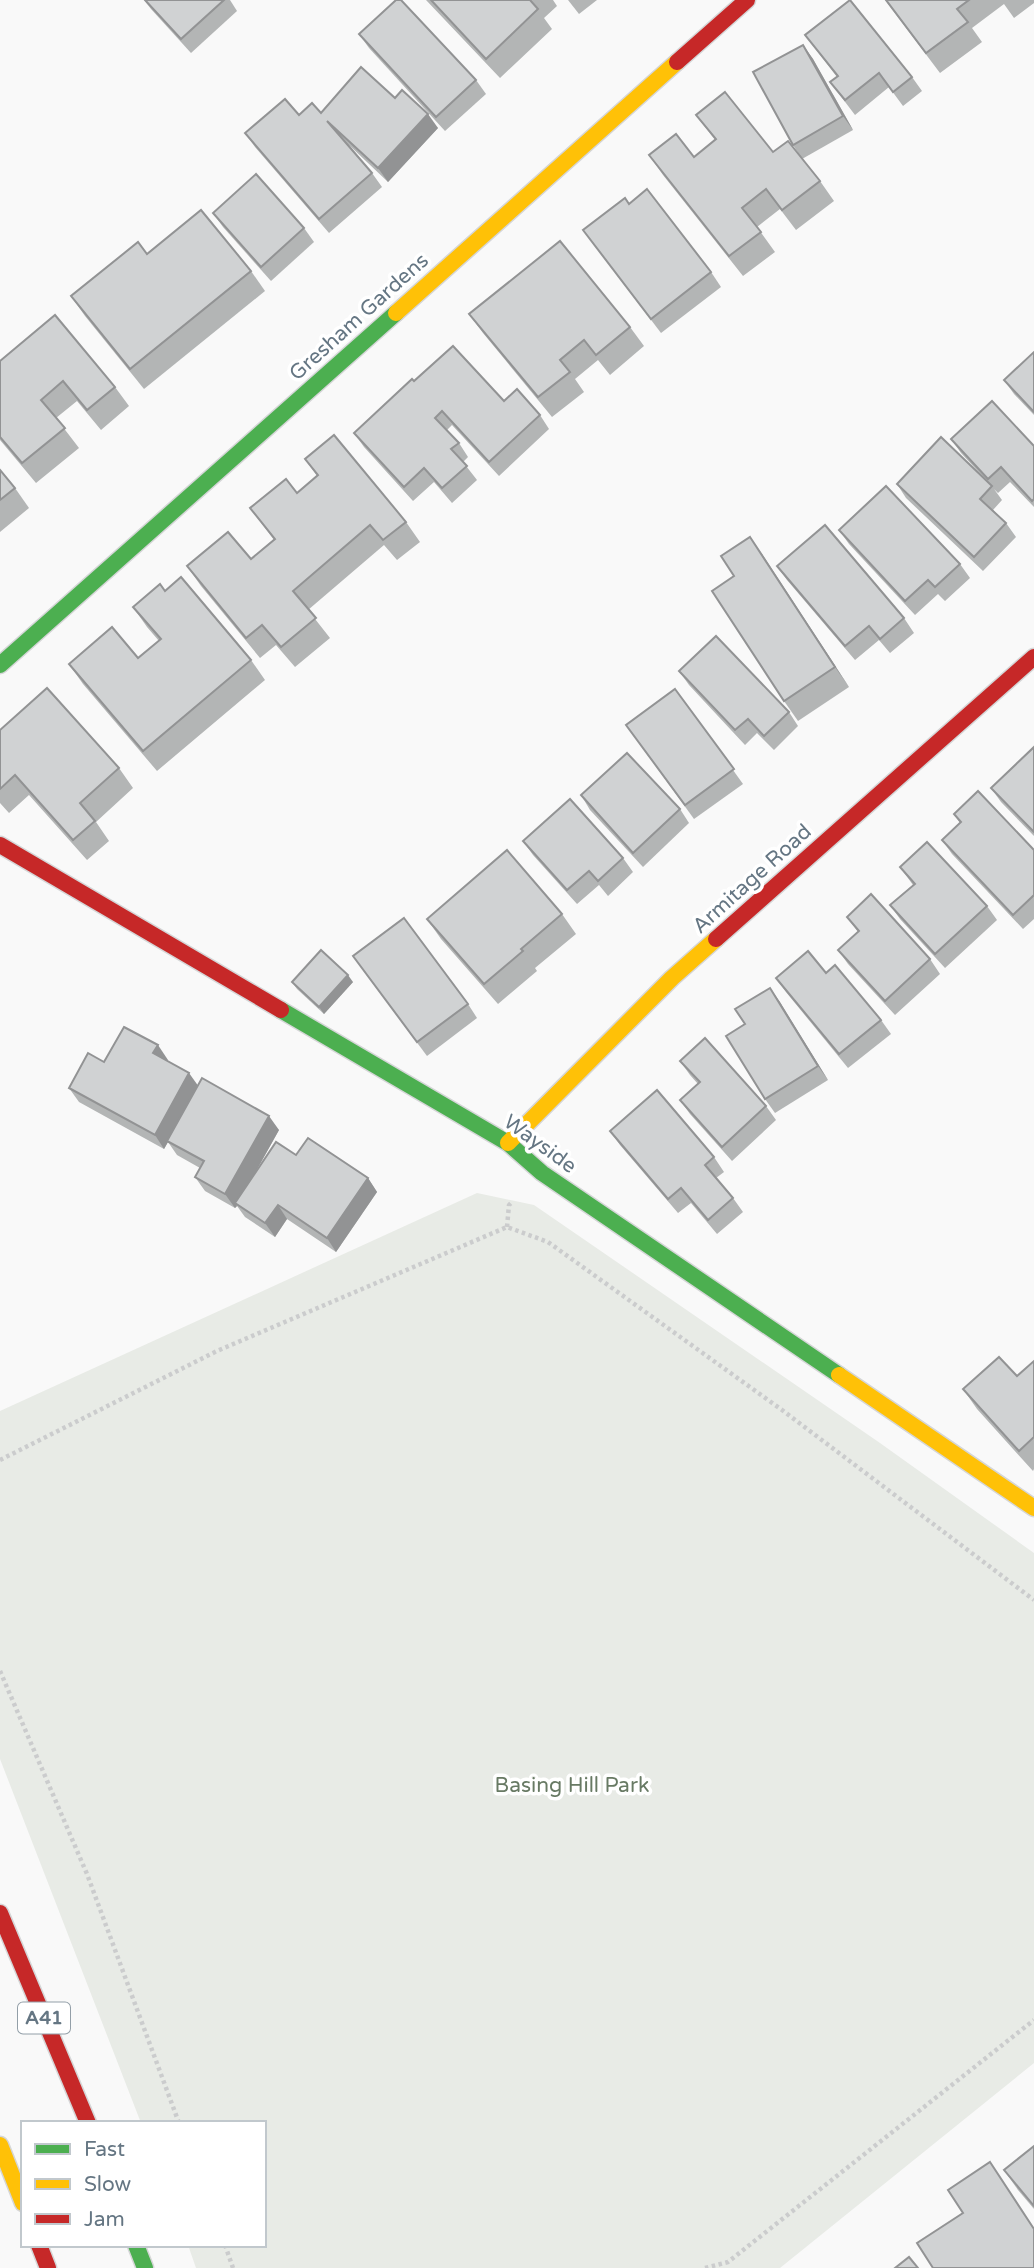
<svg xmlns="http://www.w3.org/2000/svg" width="1034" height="2268" font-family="'Varela Round',sans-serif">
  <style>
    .green { fill: #e8ebe6 }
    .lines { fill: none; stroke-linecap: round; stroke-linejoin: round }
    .fast-casing { stroke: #d5d6d7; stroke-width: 19 }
    .slow-casing { stroke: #d5d6d7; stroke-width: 19 }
    .jam-casing { stroke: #d5d6d7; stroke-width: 19 }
    .path { stroke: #cbcccd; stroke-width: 4.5; stroke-dasharray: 3.5 3.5; stroke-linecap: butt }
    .fast { stroke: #4caf50; stroke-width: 16 }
    .slow { stroke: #ffc107; stroke-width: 16 }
    .jam { stroke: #c62828; stroke-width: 16 }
    .wall { fill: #b3b5b5 }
    .shaded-wall { fill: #929394 }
    .building { fill: #d0d2d3; stroke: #929394; stroke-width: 2 }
    .labels { text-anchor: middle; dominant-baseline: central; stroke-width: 7; stroke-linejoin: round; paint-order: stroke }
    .shield { fill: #fff; stroke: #939fa8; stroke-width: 2 }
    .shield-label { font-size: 19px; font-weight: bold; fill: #657683 }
    .street-label { font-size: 21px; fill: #657683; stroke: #fff }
    .park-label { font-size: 21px; fill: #687a64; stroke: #fff }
  </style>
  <rect width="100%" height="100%" fill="#f9f9f9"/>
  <path class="green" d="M477,1193L534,1205L880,1443L1034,1553V2063L780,2268H196L188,2245H264V2123H141L0,1759V1411Z"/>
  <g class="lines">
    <g class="fast-casing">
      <g id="fast">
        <path d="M0,665L396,313"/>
        <path d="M281,1010L508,1143L542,1173L839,1375"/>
        <path d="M136,2245L145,2268"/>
      </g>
    </g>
    <g class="slow-casing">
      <g id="slow">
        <path d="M396,313L677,62"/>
        <path d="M508,1143L672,978L716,939"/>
        <path d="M839,1375L1034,1508"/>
        <path d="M0,2145L23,2203"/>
      </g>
    </g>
    <g class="jam-casing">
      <g id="jam">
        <path d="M677,62L747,0"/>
        <path d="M0,845L281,1010"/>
        <path d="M716,939L1034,657"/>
        <path d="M0,1913L88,2123"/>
        <path d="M39,2245L48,2268"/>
      </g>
    </g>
    <g class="path">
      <path d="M507,1227L509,1205L512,1202"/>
      <path d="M0,1460L217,1351L507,1227L548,1242L782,1410L1034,1600"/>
      <path d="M0,1671L87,1874L179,2123"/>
      <path d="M225,2245L233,2268"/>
      <path d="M705,2268L728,2262L1034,2020"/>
    </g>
    <use href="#fast" class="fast"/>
    <use href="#slow" class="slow"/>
    <use href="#jam" class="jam"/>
  </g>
  <g class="wall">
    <path d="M144,0H230L237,11L191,53L151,9Z"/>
    <path d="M426,0H553L557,6L544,18L552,29L500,78Z"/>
    <path d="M568,0H597L579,14Z"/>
    <path d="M885,0H1034V3L1014,18L1004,4L972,28L982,42L940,73Z"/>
    <path d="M359,34L476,80L486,94L445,131L369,48Z"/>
    <path d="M805,35L912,77L922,91L903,106L889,87L855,115L830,82L837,77Z"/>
    <path d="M803,45L813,59L853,130L802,159L793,145Z"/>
    <path d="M395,98L438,128L388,182L349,145L372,173L382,187L329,233L255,147L245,133L299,115L321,113Z"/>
    <path d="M696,115L773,152L820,181L834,201L796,230L780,209L757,227L775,252L743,276L663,175L649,155L694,157L715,140Z"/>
    <path d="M629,204L711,272L721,287L661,333L583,230Z"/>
    <path d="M213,213L304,228L314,242L271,281L223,227Z"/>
    <path d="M147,254L251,271L265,291L144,389L85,316L71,296Z"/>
    <path d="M469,314L630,327L644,346L610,375L598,360L575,379L584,392L552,417L483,333Z"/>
    <path d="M1034,352V415L1014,394L1004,380Z"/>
    <path d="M0,361L115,387L129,406L101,430L77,401L56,418L79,448L36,483L0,440Z"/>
    <path d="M414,381L504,401L540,415L549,429L499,476L452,425L447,430L459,443L468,457L463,462L477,480L452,503L434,482L413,501L364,447L354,433Z"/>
    <path d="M951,439L1034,446V507L1010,482L998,493L994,489L1002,500L993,510L1006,523L1016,537L983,571L906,498L897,484L985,479L961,453Z"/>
    <path d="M305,459L406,522L420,542L397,560L384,545L308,610L330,638L295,667L276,645L260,658L201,586L187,566L251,559L274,540L250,508L297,493L317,476Z"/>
    <path d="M0,470L15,488L29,508L0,532Z"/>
    <path d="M839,530L960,564L970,578L945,601L938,594L915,615L849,544Z"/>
    <path d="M750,537L849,687L798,721L784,701L734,576Z"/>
    <path d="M777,566L904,618L914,633L890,653L879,640L855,660L787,580Z"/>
    <path d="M165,591L251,660L265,680L157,771L83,684L69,664L138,658L159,641L147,627L133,607Z"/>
    <path d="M679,671L789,712L798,726L774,750L757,733L745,745L689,685Z"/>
    <path d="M675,689L743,784L694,819L626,725Z"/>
    <path d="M0,730L119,768L133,788L96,822L109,841L87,860L29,795L9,813L0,803Z"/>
    <path d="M1034,747V836L1001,802L991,788Z"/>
    <path d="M581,795L680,809L689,823L643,867L590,810Z"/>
    <path d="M954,814L1034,850V919L1023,929L952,854L942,840L960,823Z"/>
    <path d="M523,841L623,858L633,872L608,896L599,885L577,904L533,855Z"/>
    <path d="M900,867L987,906L997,920L945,968L900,919L890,905L913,885Z"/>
    <path d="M562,914L576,934L535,968L537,971L498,1004L441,939L427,919Z"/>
    <path d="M847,917L930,959L940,974L895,1015L848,964L838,950L858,932Z"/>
    <path d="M363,970L468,1004L477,1018L427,1056Z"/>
    <path d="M826,973L881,1020L891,1034L848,1068L786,992L776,978Z"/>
    <path d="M292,982H353L324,1014L297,989Z"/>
    <path d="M770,988L828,1080L775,1113L765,1099L745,1024Z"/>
    <path d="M168,1060L167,1061L198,1086L279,1130L255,1173L296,1155L368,1178L377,1192L336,1252L287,1219L275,1237L245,1217L237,1206L235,1208L205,1191L195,1177L200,1168L177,1155L168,1142L164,1149L79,1102L69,1088L104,1062Z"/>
    <path d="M680,1061L766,1106L776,1120L732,1161L690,1114L680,1100L698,1084L690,1075Z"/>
    <path d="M610,1131L714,1157L724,1172L716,1178L733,1198L743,1212L717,1234L691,1203L678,1213L620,1145Z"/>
    <path d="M1034,1361V1469L1033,1471L977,1409L963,1389L1017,1376Z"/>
    <path d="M1034,2146V2209L1018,2190L1004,2170Z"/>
  </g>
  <g class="shaded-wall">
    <path d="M803,45L813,59L853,130L843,116Z"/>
    <path d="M428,114L438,128L388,182L378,168Z"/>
    <path d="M750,537L764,557L849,687L835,667Z"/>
    <path d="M348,975L353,982L324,1014L319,1007Z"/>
    <path d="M770,988L780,1002L828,1080L818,1066Z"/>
    <path d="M158,1045L168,1060L163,1067L153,1053Z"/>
    <path d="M189,1073L199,1087L164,1149L155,1135Z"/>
    <path d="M269,1116L279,1130L237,1205L235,1203L237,1206L235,1208L225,1194Z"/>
    <path d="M368,1178L377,1192L336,1252L327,1238Z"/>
    <path d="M278,1205L287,1219L275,1237L265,1223Z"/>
  </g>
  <g class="building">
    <path d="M145,0H224L181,39Z"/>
    <path d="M396,0H401L476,80L436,117L359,34Z"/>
    <path d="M431,0H530L538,9L486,59Z"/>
    <path d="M850,0L912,77L893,92L879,73L845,100L830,82L838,76L805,35Z"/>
    <path d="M886,0H969L957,9L968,22L926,53Z"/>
    <path d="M803,45L843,116L793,145L753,72Z"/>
    <path d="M361,67L395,98L402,90L428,114L378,168L327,121L372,173L319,219L245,133L285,99L299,115L312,103L321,113Z"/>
    <path d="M725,92L773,152L788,141L820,181L782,210L766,189L742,208L761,232L729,256L649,155L676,134L694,157L716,139L696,115Z"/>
    <path d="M256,174L304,228L261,267L213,213Z"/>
    <path d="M647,189L711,272L651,319L583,230L625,198L629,204Z"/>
    <path d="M201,210L251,271L130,369L71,296L138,242L147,254Z"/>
    <path d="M560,241L630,327L596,355L584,340L560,360L570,372L538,397L469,314Z"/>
    <path d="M55,315L115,387L87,410L63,381L41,400L65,428L22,463L0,437V361Z"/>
    <path d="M453,346L504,401L517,389L540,415L489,462L442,411L435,418L459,443L451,449L467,466L442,488L424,468L404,487L354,433L412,379L414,381Z"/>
    <path d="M1034,352V412L1004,380Z"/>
    <path d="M992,401L1034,446V499L1032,501L1001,467L988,479L951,439Z"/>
    <path d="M334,435L406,522L383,540L370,525L293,591L316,618L281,647L262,625L246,638L187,566L228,532L251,559L275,539L250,508L286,479L297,493L318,475L305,459Z"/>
    <path d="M941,437L992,486L980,499L1006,523L974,557L897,484Z"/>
    <path d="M0,470L15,488L0,500Z"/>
    <path d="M886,486L960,564L935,587L928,580L905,601L839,530Z"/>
    <path d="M825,525L904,618L880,639L869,626L845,646L777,566Z"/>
    <path d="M750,537L835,667L784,701L712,591L734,576L721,556Z"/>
    <path d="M181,577L251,660L143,751L69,664L112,627L138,658L161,639L133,607L160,584L165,591Z"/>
    <path d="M716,636L789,712L764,736L748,719L735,730L679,671Z"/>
    <path d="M47,688L119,768L80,803L95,821L73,840L15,775L0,789V730Z"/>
    <path d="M675,689L734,769L685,805L626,725Z"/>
    <path d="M1034,747V832L991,788Z"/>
    <path d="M627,753L680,809L633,853L581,795Z"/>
    <path d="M978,791L1034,850V895L1013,915L942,840L961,822L954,814Z"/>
    <path d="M570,799L623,858L598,881L589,871L567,890L523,841Z"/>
    <path d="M927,842L987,906L935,954L890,905L915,884L900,867Z"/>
    <path d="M507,850L562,914L521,949L523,951L484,984L427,919Z"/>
    <path d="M871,894L930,959L885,1001L838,950L859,931L847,917Z"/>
    <path d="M404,918L468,1004L417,1042L353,956Z"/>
    <path d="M321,950L348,975L319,1007L292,982Z"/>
    <path d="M808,951L826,973L835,965L881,1020L839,1054L776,978Z"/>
    <path d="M770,988L818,1066L765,1099L726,1036L745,1024L735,1009Z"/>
    <path d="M124,1027L158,1045L153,1053L189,1073L155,1135L69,1088L88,1053L104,1062Z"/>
    <path d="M705,1038L766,1106L722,1147L680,1100L700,1082L680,1061Z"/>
    <path d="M202,1078L269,1116L225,1194L195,1177L204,1161L167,1141Z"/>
    <path d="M657,1090L714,1157L705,1165L733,1198L708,1220L681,1188L668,1199L610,1131Z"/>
    <path d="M308,1138L368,1178L327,1238L278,1205L265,1223L235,1203L276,1142L296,1155Z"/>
    <path d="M999,1357L1017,1376L1034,1361V1437L1019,1451L963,1389Z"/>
    <path d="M1034,2146V2206L1004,2170Z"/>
    <path d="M990,2162L1034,2229V2268H933L917,2243L963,2213L948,2190Z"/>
    <path d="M909,2257L918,2268H895Z"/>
  </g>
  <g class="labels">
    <rect class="shield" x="18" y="2002.5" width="52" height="31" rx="5"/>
    <g class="shield-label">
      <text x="44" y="2018">A41</text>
    </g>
    <g class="street-label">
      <text transform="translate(359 317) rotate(-42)">Gresham Gardens</text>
      <text transform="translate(752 879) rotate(-42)">Armitage Road</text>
      <text transform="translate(540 1144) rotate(36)">Wayside</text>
    </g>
    <g class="park-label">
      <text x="572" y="1785">Basing Hill Park</text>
    </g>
  </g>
  <rect x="21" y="2121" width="245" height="126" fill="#ffffff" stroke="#c1c8cd" stroke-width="2"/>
  <rect x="35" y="2144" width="35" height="10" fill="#4caf50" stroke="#c1c8cd" stroke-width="2"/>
  <text x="84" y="2156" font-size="21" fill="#657683">Fast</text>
  <rect x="35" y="2179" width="35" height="10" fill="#ffc107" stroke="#c1c8cd" stroke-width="2"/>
  <text x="84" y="2191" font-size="21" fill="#657683">Slow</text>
  <rect x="35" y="2214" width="35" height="10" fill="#c62828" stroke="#c1c8cd" stroke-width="2"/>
  <text x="84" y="2226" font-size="21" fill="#657683">Jam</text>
</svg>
